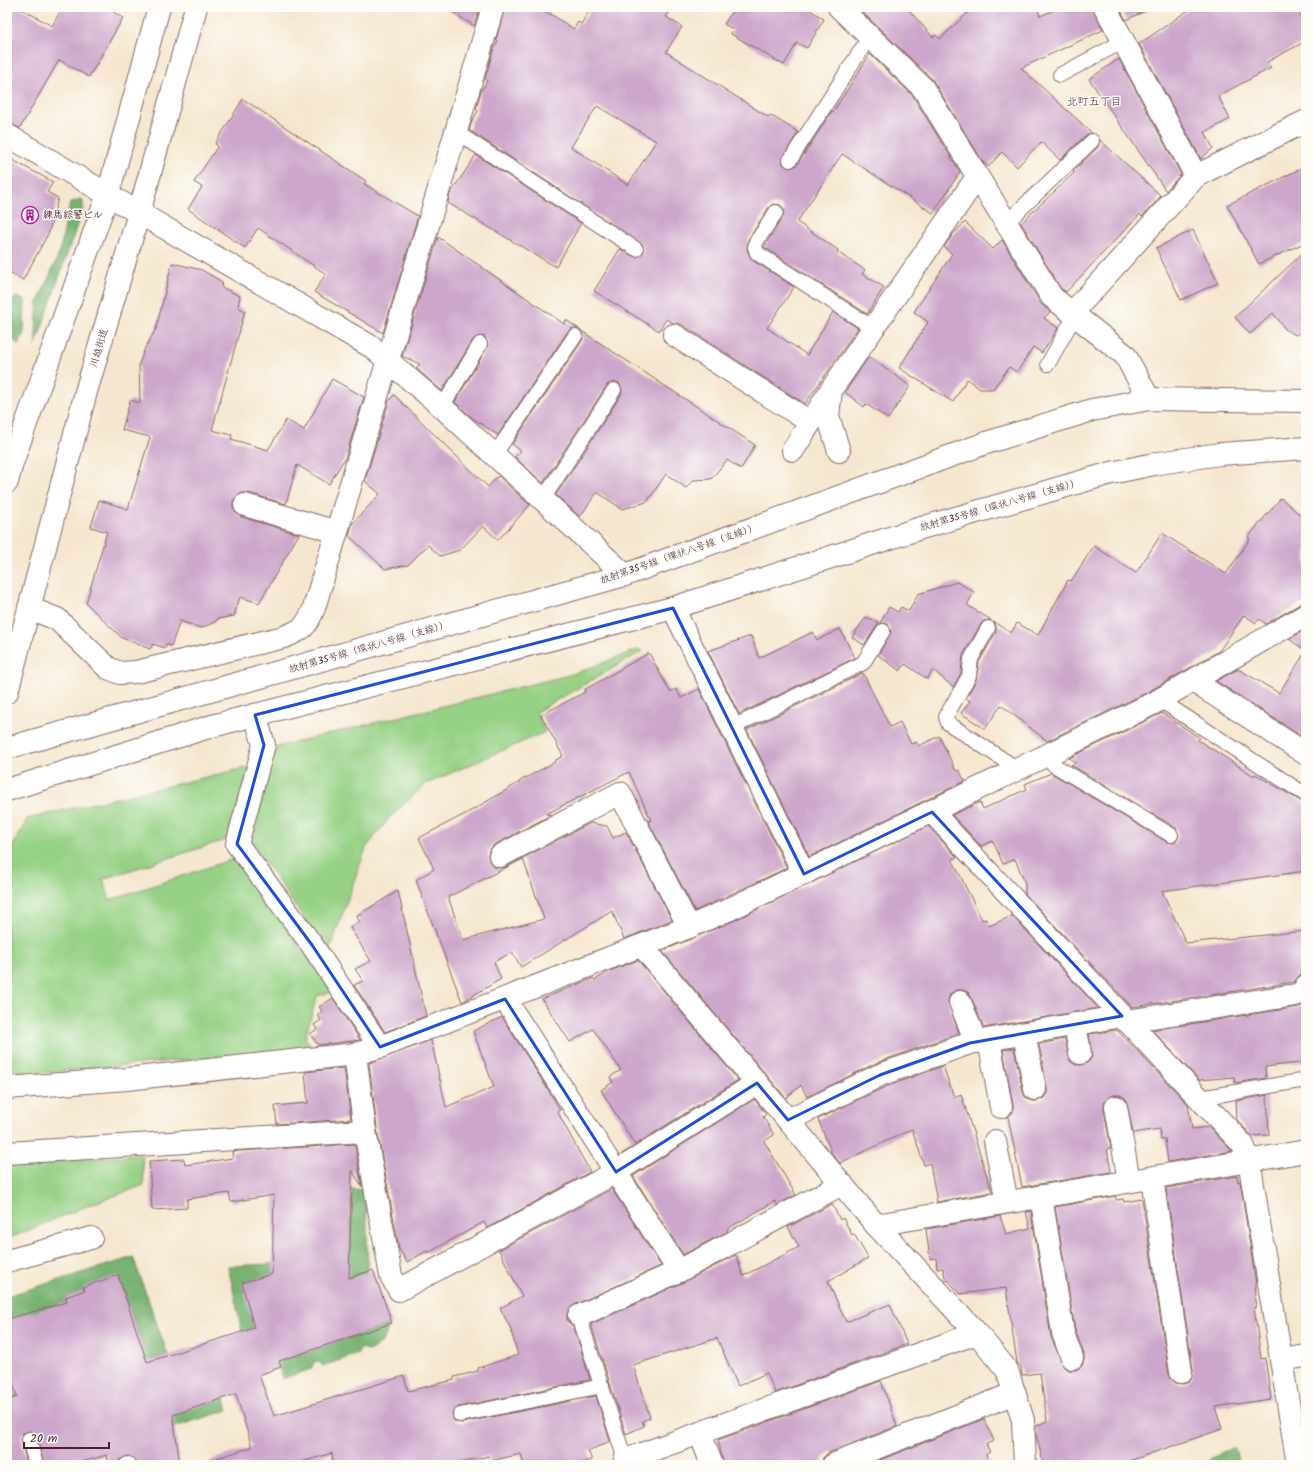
<svg xmlns="http://www.w3.org/2000/svg" width="1313" height="1472" font-family="Kalam,'Klee One',sans-serif">
  <style>
    .green { fill: #96d185; stroke: #707858 }
    .forest { fill: #78b372; stroke: #61694e }
    .building { fill: #cda7cb; fill-rule: evenodd }
    .lines { fill: none; stroke-linecap: round; stroke-linejoin: round }
    .lane-casing { stroke: #866564; stroke-width: 16 }
    .street-casing { stroke: #866564; stroke-width: 24 }
    .primary-casing { stroke: #866564; stroke-width: 24 }
    .highway-casing { stroke: #866564; stroke-width: 24 }
    .lane { stroke: #fff; stroke-width: 14 }
    .street { stroke: #fff; stroke-width: 22 }
    .primary { stroke: #fff; stroke-width: 22 }
    .highway { stroke: #fff; stroke-width: 22 }
    .marked { fill: none; stroke: #1d4ed8; stroke-width: 3; stroke-linejoin: round }
    .labels { text-anchor: middle; dominant-baseline: central; stroke-width: 3; stroke-linejoin: round; paint-order: stroke }
    .poi-label { font-size: 10px; font-weight: bold; fill: #4a1f2b; stroke: #fdfcf7; text-anchor: start }
    .street-label { font-size: 10px; fill: #4a1f2b; stroke: #fdfcf7 }
    .neighbourhood-label { font-size: 11px; font-weight: bold; fill: #784f63; stroke: #fdfcf7 }
  </style>
  <rect width="100%" height="100%" fill="#fdfcf7"/>
  <filter id="ink" filterUnits="userSpaceOnUse"><feTurbulence type="fractalNoise" baseFrequency=".025" numOctaves="2"/><feDisplacementMap in="SourceGraphic" scale="8" xChannelSelector="R" yChannelSelector="G"/><feConvolveMatrix kernelMatrix="1 2 1 2 8 2 1 2 1" color-interpolation-filters="sRGB"/></filter>
  <filter id="wash" filterUnits="userSpaceOnUse"><feTurbulence type="fractalNoise" baseFrequency=".012" numOctaves="4" result="noise"/><feDisplacementMap in="SourceGraphic" scale="16" xChannelSelector="R" yChannelSelector="G"/><feGaussianBlur stdDeviation="0.9" result="paint"/><feColorMatrix in="noise" values="0 0 0 0 0 0 0 0 0 0 0 0 0 0 0 0 0 1.4 0 .05"/><feComposite in="paint" operator="in"/></filter>
  <g filter="url(#wash)">
    <rect width="100%" height="100%" fill="#f5e7cf"/>
    <g class="green">
      <path d="M637,650L643,651L536,712L545,732L426,784L389,818L366,848L328,954L253,844V834L276,747L573,674Z"/>
      <path d="M249,767L228,839L103,879L110,900L236,858L332,992L317,996L305,1038L314,1048L7,1076V859L27,819Z"/>
      <path d="M142,1155L144,1185L92,1204L7,1239V1164Z"/>
    </g>
    <g class="forest">
      <path d="M80,199L83,200V208L35,347L38,302L59,254L70,203Z"/>
      <path d="M16,297L25,300L24,332L19,345L7,334V307Z"/>
      <path d="M673,1113L678,1123L625,1153L622,1147L669,1120Z"/>
      <path d="M352,1189L366,1190L368,1271L330,1285L283,1319L242,1332L228,1266L272,1264L349,1266Z"/>
      <path d="M133,1257L168,1355L10,1399L7,1390V1362L10,1374L18,1377L144,1352L119,1277L84,1287L85,1291L66,1297L67,1302L7,1319V1296Z"/>
      <path d="M388,1325C386,1339 381,1346 368,1351L363,1348L360,1349L358,1354L323,1366L318,1361L314,1362L311,1369L282,1379L277,1356L288,1358Z"/>
      <path d="M224,1398L228,1410L171,1428L167,1416Z"/>
      <path d="M1235,1448L1239,1465H1206L1211,1458Z"/>
    </g>
    <g id="blocks">
      <g class="building">
        <path d="M7,7H18L52,26L63,7H105L123,18L89,77L59,60L20,128L7,123Z"/>
        <path d="M444,7H480L474,26Z"/>
        <path d="M505,7H539L574,29L578,22L581,24L592,7H673L666,17L682,27L666,52L768,117L770,115L798,132L782,159L783,164L789,168L797,165L832,111L833,112L870,54L913,96L960,172L933,213L842,154L797,222L838,250L837,252L865,270L862,274L884,287L867,314L764,247L783,216L784,209L780,205L773,204L769,207L748,240L747,250L752,260L794,287L767,328L807,355L833,312L858,328L805,404L681,324L673,323L666,319L659,331L594,291L620,249L636,257L643,253V245L469,130L472,121L478,111L476,109L481,91L487,81L485,79L494,48L498,41L496,40ZM597,106L656,141L628,185L571,147Z"/>
        <path d="M735,7H805L824,19L807,48L797,43L784,65L731,34L733,29L724,24Z"/>
        <path d="M857,7H906L933,37L936,35L940,39L974,7H1037L1040,16L1062,7H1093L1103,30L1021,68L1092,133L1086,135L1060,160L1041,142L1017,167L1002,152L988,167L983,162L932,79Z"/>
        <path d="M1119,7H1154L1126,20Z"/>
        <path d="M1193,7H1296L1306,26V41L1267,62L1271,68L1218,96L1230,119L1205,132L1213,148L1201,159L1139,44Z"/>
        <path d="M1119,59L1181,174L1166,191L1089,79Z"/>
        <path d="M243,99L366,181L364,184L418,216L383,333L314,292L326,274L258,228L245,248L188,209L202,187L194,182L218,146L215,144Z"/>
        <path d="M1100,140L1161,196L1142,217L1140,214L1066,292L1061,289L1021,223L1074,173L1073,171L1098,147Z"/>
        <path d="M476,155L581,223L556,267L448,203L450,194Z"/>
        <path d="M7,157L53,182L47,192L58,198L49,232L23,280L7,271Z"/>
        <path d="M1306,166V242L1259,264L1227,205Z"/>
        <path d="M965,222L993,249L1002,240L1041,304L1050,312L1044,318L1058,328L1042,353L1033,347L1017,372L1009,367L993,389H980L967,379L953,402L899,368L928,322L914,312L952,254L944,247L953,234Z"/>
        <path d="M1193,230L1218,283L1181,300L1156,248Z"/>
        <path d="M438,237L564,324L566,320L579,329L572,328L568,331L498,435L471,417L455,402L487,348L488,344L485,337L480,336L473,340L442,391L416,368L420,364L402,356Z"/>
        <path d="M1306,250V327L1296,335L1286,330L1273,313L1250,334L1235,317Z"/>
        <path d="M172,263L202,270L222,282L221,287L240,296L238,307L245,311L212,430L232,435L231,439L268,450L286,420L304,430L332,379L364,397L344,462L343,461L329,484L297,465L286,504L248,493H242L237,496L233,501V508L236,513L241,517L299,534L259,603L240,597L234,616L217,619L215,622L201,628L180,621L171,646L166,644L165,648L153,644L150,649L122,638L86,603L107,532L91,527L99,500L128,509L150,437L122,430L130,400L140,403L139,364L145,348L156,329Z"/>
        <path d="M580,330L755,445L741,469L727,460L711,479L693,480L686,488L666,474L647,502L622,509L597,492L580,517L556,495L621,395L622,390L619,383L614,382L607,385L543,483L515,457L521,451L512,444L582,341L583,336Z"/>
        <path d="M869,357L910,386L888,419L866,404L864,407L845,392Z"/>
        <path d="M394,395L488,487L498,476L530,505L498,540L483,526L460,550L440,556L428,545L408,565L385,569L349,536L352,524L380,494L365,481L389,401Z"/>
        <path d="M1281,498L1306,520V603L1300,604L1266,624L1259,619L1256,623L1244,615L1219,651L1148,692L1047,741L1001,705L985,729L961,713L970,701L966,698L976,680L979,662L996,632V627L994,622L1011,633L1017,623L1038,635L1068,580L1071,581L1094,546L1136,573L1162,533L1226,574L1250,539L1248,537Z"/>
        <path d="M957,582L974,592L967,605L991,620L984,621L981,624L963,655L961,673L953,687L933,670L927,679L905,664L900,671L878,655L891,632L888,624L880,623L889,607L898,612L901,607L909,611L918,594Z"/>
        <path d="M866,617L879,623L864,645L852,637Z"/>
        <path d="M840,629L855,658L739,714L708,651L751,636L759,658L813,632L817,640Z"/>
        <path d="M1306,629V739L1216,681L1238,669L1279,693L1306,651L1289,639Z"/>
        <path d="M649,653L670,692L676,689L681,698L699,689L787,868L695,911L648,821L651,820L629,772L546,814L551,815L494,845L489,850L488,855L489,861L494,867L500,868L506,867L590,823L607,826L613,838L626,832L672,920L624,939L612,911L521,967L512,952L494,962L501,979L462,1002L416,880L434,869L419,838L467,813L520,782V781L555,762L554,761L563,756L541,715L585,692L584,690ZM523,859L544,919L463,940L448,897Z"/>
        <path d="M863,673L890,727L900,722L911,744L916,742L919,746L939,736L956,771L959,770L965,781L809,857L747,730Z"/>
        <path d="M1162,713L1200,738L1198,740L1254,776L1255,774L1306,804V871L1162,891L1186,943L1306,931V974L1299,976L1294,982L1132,1007L1025,894V883L1015,859L1003,864L993,841L981,846L952,815L980,802L983,809L1027,789L1025,784L1051,773L1167,842L1175,843L1179,836L1176,828L1071,765L1076,763L1069,758Z"/>
        <path d="M928,826L957,857L952,859L982,920L986,919L989,926L1012,916L1098,1008L984,1028L971,997L968,992L962,990H956L950,994L948,1001L959,1033L876,1063L807,1097L801,1085L786,1098L662,951L733,921Z"/>
        <path d="M398,891L426,1016L385,1032L354,985L363,981L355,969L371,961L350,928L360,922L356,916Z"/>
        <path d="M638,960L738,1080L635,1145L601,1090L613,1082L610,1077L621,1070L593,1029L570,1042L542,999L593,978L595,980L610,971Z"/>
        <path d="M333,998L360,1040L318,1045L310,1034L317,1029L314,1025L321,1020L317,1015L322,1011L319,1007Z"/>
        <path d="M1306,1004V1062L1265,1067L1266,1078L1235,1083L1234,1077L1199,1080L1152,1030L1298,1007Z"/>
        <path d="M502,1017L550,1093L560,1110L557,1111L590,1172L487,1228L484,1222L428,1253L427,1251L407,1262L399,1249L377,1129L369,1063L431,1040L446,1107L494,1087L473,1031Z"/>
        <path d="M1117,1030L1188,1104L1192,1129L1209,1127L1232,1151L1168,1162L1165,1139L1161,1140L1160,1129L1133,1133L1126,1099L1121,1095H1114L1108,1098L1104,1103V1109L1111,1148L1107,1149L1111,1172L1022,1187L1008,1117L1013,1112V1105L1003,1050L1014,1048L1023,1092L1025,1097L1031,1101H1037L1044,1098L1047,1093V1087L1039,1044L1065,1039L1070,1061L1076,1065H1082L1088,1062L1092,1057L1089,1034Z"/>
        <path d="M943,1066L954,1097L961,1094L992,1192L937,1202L930,1163L924,1165L912,1129L840,1163L832,1154L818,1119L885,1087Z"/>
        <path d="M344,1068L351,1119L277,1124L275,1106L308,1103L305,1072Z"/>
        <path d="M1267,1095L1269,1135L1252,1136L1237,1120L1236,1101Z"/>
        <path d="M754,1099L766,1114L763,1117L774,1135L764,1141L796,1195L777,1205L775,1201L727,1229L728,1231L683,1255L633,1176Z"/>
        <path d="M355,1144L362,1187L352,1170L349,1278L373,1270L392,1323L279,1361L281,1367L259,1375L274,1416L404,1376L408,1391L454,1380V1377L478,1371V1368L518,1355L510,1327L500,1308L522,1296L499,1250L612,1189L661,1266L574,1305L569,1309L567,1314V1321L574,1327L590,1380L458,1407L452,1413L454,1421L462,1423L596,1396L610,1441L588,1451L592,1460L572,1465H524L521,1454L490,1461L489,1456L452,1465H333L332,1453L292,1465H212L211,1460L252,1447L236,1394L173,1415L180,1465H136L135,1460L128,1456L119,1460L118,1465H109L107,1455L70,1465H44L37,1437L31,1431L23,1433L21,1437L27,1465H7V1400L17,1397L7,1362V1319L67,1302L66,1297L85,1290L83,1287L118,1275L147,1362L254,1328L242,1283L272,1274L274,1195L231,1202L229,1193L187,1199V1208L152,1210L149,1161L184,1159L185,1165L233,1158L232,1152L239,1151Z"/>
        <path d="M1237,1176L1238,1182L1240,1181L1256,1284L1255,1283L1256,1295H1254L1256,1307H1254L1261,1359L1265,1358L1271,1399L1215,1407L1222,1429L1129,1461L1130,1465H1044L1036,1435V1426L1047,1421L1040,1373L1022,1375L1021,1366L1017,1363L1006,1288L960,1294L948,1280L946,1281L943,1268L937,1269L936,1258L930,1259L926,1229L1000,1216L1006,1234L1030,1228L1026,1212L1031,1211L1051,1337L1064,1367L1069,1370H1076L1082,1366L1084,1360V1354L1075,1330L1055,1207L1115,1196L1117,1200L1123,1199L1124,1202L1142,1199L1169,1374L1171,1379L1176,1383L1183,1384L1188,1382L1192,1377L1193,1370L1166,1188Z"/>
        <path d="M832,1204L840,1220L843,1218L852,1235L854,1234L868,1258L828,1281L846,1322L890,1304L907,1344L775,1393L767,1373L738,1386L717,1338L633,1365L650,1418L642,1421L644,1426L626,1434L591,1324L684,1282L736,1255L743,1276L799,1247L788,1227Z"/>
        <path d="M881,1381L897,1426L828,1453L823,1458L821,1465H724L718,1440Z"/>
        <path d="M984,1419L994,1441L986,1444L990,1452L986,1454L990,1465H867Z"/>
      </g>
    </g>
  </g>
  <g filter="url(#ink)">
    <use href="#blocks" fill-opacity="0" stroke="#866564" stroke-width="1"/>
    <g class="lines">
      <g class="lane-casing">
        <g id="lane">
          <path d="M1060,75L1124,41"/>
          <path d="M456,132L636,249"/>
          <path d="M790,160L870,36"/>
          <path d="M776,212L756,242L755,247L757,253L873,328"/>
          <path d="M1006,223L1092,141"/>
          <path d="M1048,364L1069,326L1078,315"/>
          <path d="M442,407L480,344"/>
          <path d="M495,454L575,336"/>
          <path d="M543,499L614,390"/>
          <path d="M988,628L971,659L969,676L949,711L946,717L948,723L1019,770"/>
          <path d="M1160,700L1306,795"/>
          <path d="M731,728L863,663L883,631"/>
          <path d="M1046,756L1054,765L1171,835"/>
          <path d="M1200,1098L1306,1080"/>
          <path d="M579,1316L625,1460"/>
          <path d="M460,1415L602,1386"/>
          <path d="M29,1439L36,1465"/>
          <path d="M126,1465L128,1464"/>
        </g>
      </g>
      <g class="street-casing">
        <g id="street">
          <path d="M839,7L923,88L1052,297L1125,355L1149,399"/>
          <path d="M1105,7L1196,176"/>
          <path d="M7,135L139,213L372,347L442,407L625,575"/>
          <path d="M1073,312L1196,176L1306,121"/>
          <path d="M674,335L810,422"/>
          <path d="M831,391L828,416L839,451"/>
          <path d="M793,450L831,390L977,177"/>
          <path d="M245,505L337,532"/>
          <path d="M29,608L57,619L108,668L120,673L136,672L284,637C303,630 307,626 314,608L493,7"/>
          <path d="M673,608L804,874"/>
          <path d="M1193,681L1306,754"/>
          <path d="M255,715L264,745L237,844L312,945L380,1047"/>
          <path d="M932,812L1243,1145L1249,1160L1298,1465"/>
          <path d="M500,856L620,793L689,927"/>
          <path d="M642,946L876,1225L977,1333L1007,1370L1023,1420L1025,1465"/>
          <path d="M505,999L679,1271"/>
          <path d="M960,1002L976,1042"/>
          <path d="M1126,1021L1296,995L1303,992L1306,986"/>
          <path d="M1075,1024L1080,1053"/>
          <path d="M1024,1034L1035,1089"/>
          <path d="M989,1040L1001,1107"/>
          <path d="M355,1054L365,1131L391,1276L399,1290L616,1172L757,1083"/>
          <path d="M7,1088L127,1079L355,1054L380,1047L689,927L728,910L1154,703L1306,615"/>
          <path d="M1116,1107L1129,1181"/>
          <path d="M788,1120L880,1075L970,1043L1122,1016"/>
          <path d="M995,1141L1007,1202"/>
          <path d="M7,1153L365,1131"/>
          <path d="M1152,1178L1181,1372"/>
          <path d="M1041,1196L1063,1333L1072,1358"/>
          <path d="M876,1225L1306,1151"/>
          <path d="M7,1261L91,1238"/>
          <path d="M579,1316L679,1271L842,1184"/>
          <path d="M1281,1360L1306,1356"/>
          <path d="M700,1433L712,1465"/>
          <path d="M625,1460L977,1333"/>
          <path d="M833,1465L1015,1393"/>
        </g>
      </g>
      <g class="primary-casing">
        <g id="primary">
          <path d="M7,748L625,575L986,443L1092,410L1149,399L1306,401"/>
          <path d="M7,790L212,726L673,608L921,528L1111,473L1159,463L1220,454L1306,448"/>
        </g>
      </g>
      <g class="highway-casing">
        <g id="highway">
          <path d="M7,482L12,463L108,194L159,7"/>
          <path d="M7,692L86,392L139,213L196,7"/>
        </g>
      </g>
      <use href="#lane" class="lane"/>
      <use href="#street" class="street"/>
      <use href="#primary" class="primary"/>
      <use href="#highway" class="highway"/>
    </g>
  </g>
  <path class="marked" d="M673,608L804,874L932,812L1122,1016L970,1043L880,1075L788,1120L757,1083L616,1172L505,999L380,1047L312,945L237,844L264,745L255,715Z"/>
  <defs>
    <g id="building-ring" transform="scale(0.9)"><circle r="9.5" fill="#fdfcf7" stroke="#b5179e" stroke-width="1.5"/><path d="M-4-6H4V6H1V3H-1V6H-4ZM-2.5-4.3h1.7v1.8h-1.7ZM.8-4.3h1.7v1.8H.8ZM-2.5-1h1.7V.8h-1.7ZM.8-1h1.7V.8H.8Z" fill="#b5179e"/></g>
  </defs>
  <g fill-rule="evenodd">
    <use href="#building-ring" x="30" y="215"/>
  </g>
  <g class="labels">
    <g class="poi-label">
      <text x="43" y="215">練馬綜警ビル</text>
    </g>
    <g class="street-label">
      <text transform="translate(99 348) rotate(-74)">川越街道</text>
      <text transform="translate(1000 505) rotate(-16)">放射第35号線（環状八号線（支線））</text>
      <text transform="translate(679 554) rotate(-19)">放射第35号線（環状八号線（支線））</text>
      <text transform="translate(369 647) rotate(-16)">放射第35号線（環状八号線（支線））</text>
    </g>
    <g class="neighbourhood-label">
      <text x="1094" y="102">北町五丁目</text>
    </g>
  </g>
  <rect width="1313" height="1472" fill="none" stroke="#fdfcf7" stroke-width="24"/>
  <path d="M24 1442v6h85v-6" fill="none" stroke="#4a1f2b" stroke-width="2"/>
  <text x="30" y="1442" font-size="12" fill="#4a1f2b" stroke="#fdfcf7" stroke-width="3" paint-order="stroke">20 m</text>
</svg>
